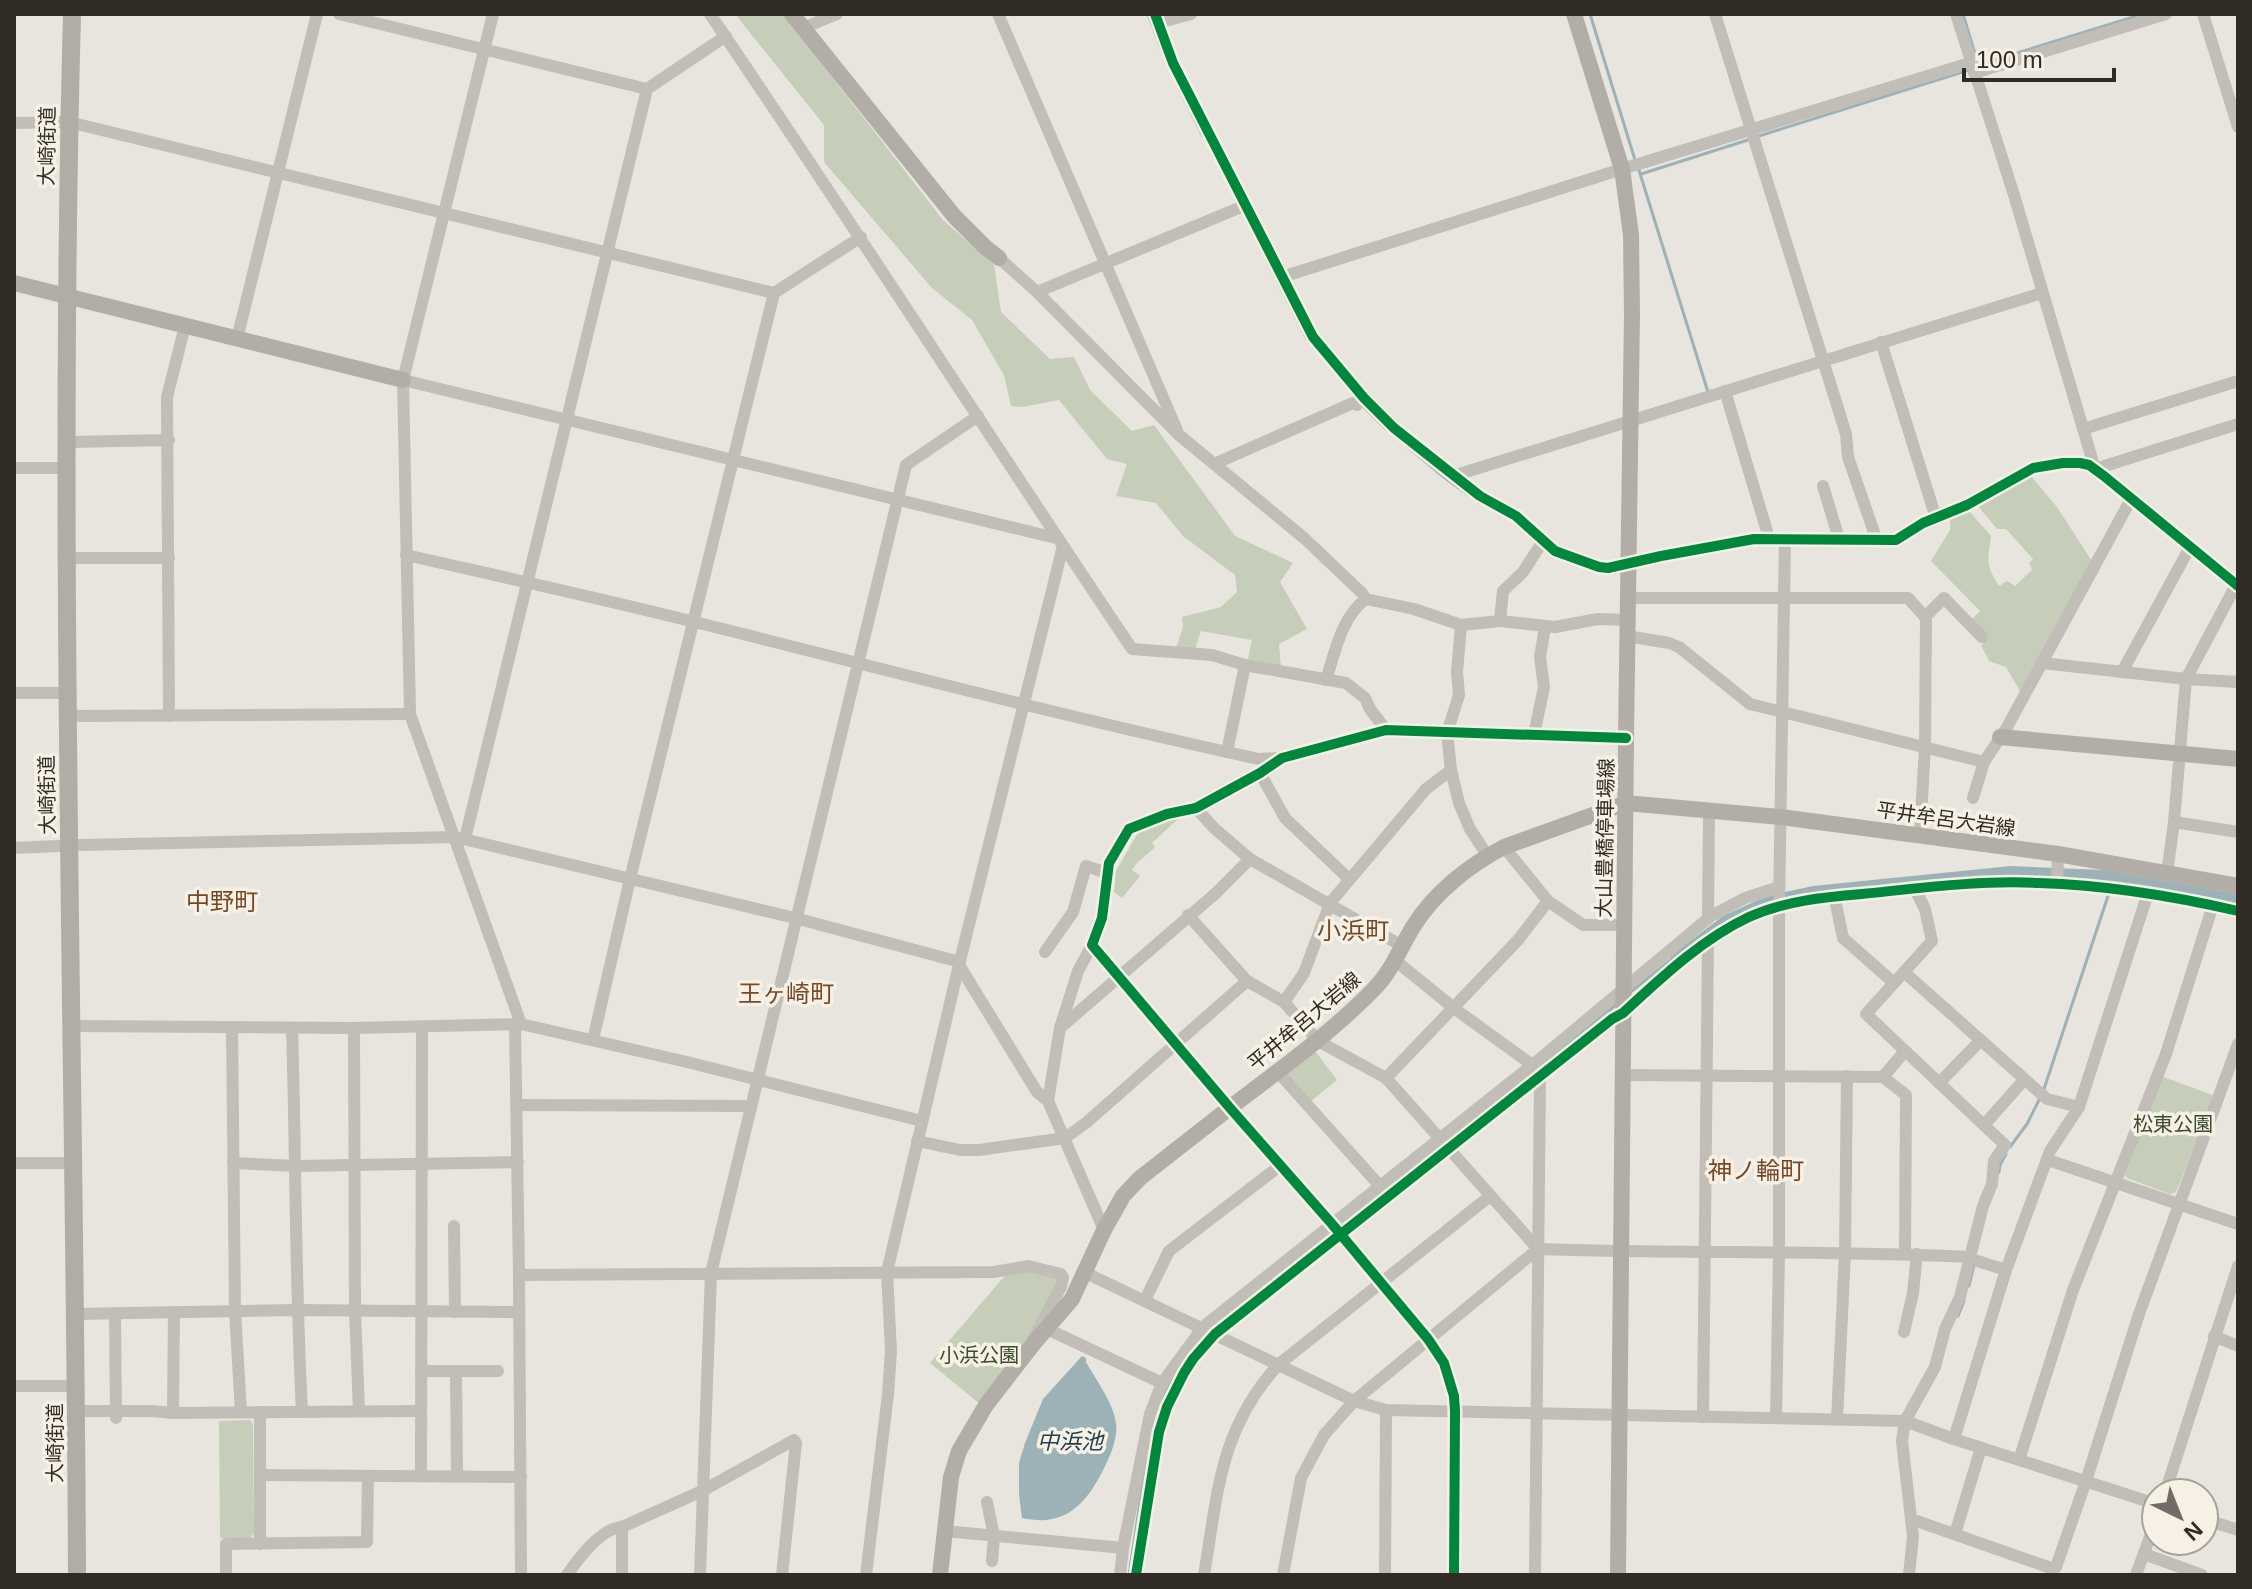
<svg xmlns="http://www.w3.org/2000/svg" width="2252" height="1589" font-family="Helvetica,'Noto Sans JP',sans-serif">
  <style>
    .green { fill: #c6cdb9 }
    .water { fill: #9cb2b7 }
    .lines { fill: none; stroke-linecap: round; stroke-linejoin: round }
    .stream { stroke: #9cb2b7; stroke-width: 3 }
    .street { stroke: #c1bdb7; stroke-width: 12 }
    .secondary { stroke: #b2aea7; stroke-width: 16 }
    .primary { stroke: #b0aca6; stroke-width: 18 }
    .cycleway-casing { stroke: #f6f1e4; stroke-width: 15 }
    .cycleway { stroke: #00873e; stroke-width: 10 }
    .labels { text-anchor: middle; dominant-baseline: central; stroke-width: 7; stroke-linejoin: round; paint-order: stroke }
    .street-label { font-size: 20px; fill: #312b26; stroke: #f6f1e4 }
    .park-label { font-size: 20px; fill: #3b4c2d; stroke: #f6f1e4 }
    .water-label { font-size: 22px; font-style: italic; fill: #21414d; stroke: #f6f1e4 }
    .quarter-label { font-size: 24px; fill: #754a2a; stroke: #f6f1e4 }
  </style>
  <rect width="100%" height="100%" fill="#e8e5de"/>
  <g class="green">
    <path d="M735,14H783L943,220L994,265L1001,312L1050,359L1074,357L1090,390L1132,431L1154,425L1235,536L1293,563L1280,582L1307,629L1279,644L1281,667L1248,659L1252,640L1201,631L1195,649L1176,648L1183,627L1182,617L1221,607L1237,592L1235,575L1183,536L1156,503L1116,496L1127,464L1107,459L1059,400L1023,407L1011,406L1004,375L972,320L932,288L824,162V125Z"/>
    <path d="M2031,476L2057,507L2099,572L2095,575L2020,691L2006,667L1989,661L1981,645L1988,638L1971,620L1980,611L1931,561L1950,530V518L1969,511L1991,536C1988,561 1985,564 1999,586L2007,581L2015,586L2032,570L2029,563L2033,559L2006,529H1997L1978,506L2023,478Z"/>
    <path d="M1179,818L1152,843L1155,847L1136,864L1132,870L1140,876L1122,898L1114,892L1116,871L1138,833L1166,820Z"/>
    <path d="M1315,1051L1337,1080L1311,1101L1288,1076V1073Z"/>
    <path d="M2161,1076L2215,1096L2176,1192L2170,1194L2127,1178L2125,1175Z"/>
    <path d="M1029,1268L1060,1278L1034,1331L981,1405L930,1363L1008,1272Z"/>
    <path d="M250,1420L253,1424L254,1534L250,1538H220L219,1421Z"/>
  </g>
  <g class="water">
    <path d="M2011,866L2103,870L2238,894V907L1994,879L1840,890L1777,903L1675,963L1669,957L1723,916L1758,900L1776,894L1813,886Z"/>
    <path d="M1082,1356L1086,1358V1362C1096,1380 1113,1402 1116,1423C1118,1436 1112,1452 1106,1464C1088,1502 1067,1528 1022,1518L1019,1494V1463L1025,1443L1043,1399Z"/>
  </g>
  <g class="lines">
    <g class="stream">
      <path d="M1148,14L1163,53"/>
      <path d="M1590,14L1635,160"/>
      <path d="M1963,14L1976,57"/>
      <path d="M1975,66L2143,14"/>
      <path d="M1178,86L1203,136"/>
      <path d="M1759,136L1969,70"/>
      <path d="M1638,167L1708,392"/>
      <path d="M1641,174L1751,139"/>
      <path d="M1267,260L1307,339"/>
      <path d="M1363,406L1386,429"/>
      <path d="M1395,436L1445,478L1480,503"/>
      <path d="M1628,994L1672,959"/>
      <path d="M1539,1068L1616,1005"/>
      <path d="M2044,1089L2108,896"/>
      <path d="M1448,1140L1533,1073"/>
      <path d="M2010,1147L2027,1124L2039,1100"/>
      <path d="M1999,1172L2000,1165L2006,1154"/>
      <path d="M1339,1228L1442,1145"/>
      <path d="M1969,1286L1974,1265"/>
      <path d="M1958,1316L1964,1301"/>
      <path d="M1162,1399L1176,1374"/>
      <path d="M1129,1575L1147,1456"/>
    </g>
    <g class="street">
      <path d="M339,14L647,89"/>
      <path d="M493,14L403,380L410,714L521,1024"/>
      <path d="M710,14C853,224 990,438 1132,649L1212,655L1245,665L1346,683L1365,698L1370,709L1386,730"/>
      <path d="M998,14L1177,430"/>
      <path d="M1155,14L1173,63L1313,337L1364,398L1394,428L1480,496L1516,516L1555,551L1599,567L1608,568L1661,556L1754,539L1896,540L1923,523L1967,505L2033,468L2063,463H2080L2089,465L2104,476L2238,586"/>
      <path d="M1715,14L1846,434L1848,457L1876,538"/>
      <path d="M1956,14L2014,195L2095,469L2238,424"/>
      <path d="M2203,14L2238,127"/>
      <path d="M1158,23L1191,14"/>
      <path d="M803,28L837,14"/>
      <path d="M1974,73L2166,14"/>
      <path d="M14,123L69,122L81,125L774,293L861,237"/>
      <path d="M999,258L1037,292L1179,435L1304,538L1362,593L1366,599L1414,609L1461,625L1500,621L1555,627L1598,619L1628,620"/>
      <path d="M1282,277L1622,169L1970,63"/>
      <path d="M1037,292L1246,205"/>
      <path d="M237,339L317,14"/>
      <path d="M1881,342L1936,518"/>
      <path d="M403,380L1056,538"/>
      <path d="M1725,391L1769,538"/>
      <path d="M2083,429L2238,381"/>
      <path d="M68,442L169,440"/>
      <path d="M1214,464L1353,403L1357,405L1364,398"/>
      <path d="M14,468H68"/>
      <path d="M1453,476L2042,293"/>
      <path d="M1823,486L1839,539"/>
      <path d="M406,555C503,577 599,598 695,622C883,669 1070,718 1259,759L1279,758"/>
      <path d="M68,558H169"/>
      <path d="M2236,585L2186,679L2174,822L2238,832"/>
      <path d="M1629,598H1908L1926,618L1925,746L1920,836"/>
      <path d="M1925,617L1944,598L1982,637"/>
      <path d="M1500,621L1503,591L1523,572L1543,541"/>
      <path d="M1461,625L1457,672L1459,695L1447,733L1451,770L1459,803L1470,829L1487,855"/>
      <path d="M1627,636L1669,643L1679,647L1750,704L1984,762"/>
      <path d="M2042,663L2186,679L2238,682"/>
      <path d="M2122,672L2190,547"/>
      <path d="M1326,680C1335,653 1341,617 1366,599"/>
      <path d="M14,693H69"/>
      <path d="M69,716L410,714"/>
      <path d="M169,716L167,397L185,326"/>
      <path d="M1534,735L1544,687L1540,657L1545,627"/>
      <path d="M1227,752L1245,665"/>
      <path d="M1260,773L1285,818L1349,879"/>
      <path d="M1973,798L1984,762L2006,729L2131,499"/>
      <path d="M1196,808L1214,828L1250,859L1402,946"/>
      <path d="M465,839L647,89L726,36"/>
      <path d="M1504,847L1548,901L1583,925H1624"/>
      <path d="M14,848L81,845L455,837L795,918L960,962"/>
      <path d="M2167,873L2174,822"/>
      <path d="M2057,884L2058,854"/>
      <path d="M1834,895L1843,938L1894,983"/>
      <path d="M1188,915L1247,981L1284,1002L1318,1041L1386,1078L1538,1249"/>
      <path d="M1708,919L1709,811"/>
      <path d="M1045,952L1073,912L1086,866L1107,873"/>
      <path d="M1396,961L1455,1009L1531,1064L1540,1077L1535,1575"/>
      <path d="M959,965L1037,1092L1048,1101L1104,1230"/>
      <path d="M1904,972L2047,1099L2079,1107"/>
      <path d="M1284,1002L1304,973L1330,903L1426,789L1451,770"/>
      <path d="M515,1024L519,1275L521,1575"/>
      <path d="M71,1026L354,1028L521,1024L687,1062L922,1121"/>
      <path d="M232,1027L235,1311L241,1412"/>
      <path d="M292,1028C296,1156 295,1284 302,1411"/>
      <path d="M354,1028L355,1311L359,1411"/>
      <path d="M1060,1028L1078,971L1092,945"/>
      <path d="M593,1040L630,879L774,293"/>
      <path d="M1278,1072L1379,1185"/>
      <path d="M1623,1075L1883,1077L1906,1095L1905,1253"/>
      <path d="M1883,1077L1905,1051"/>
      <path d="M1386,1078L1518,940L1548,901"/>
      <path d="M1939,1083L1980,1041"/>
      <path d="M1048,1101L1060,1028L1216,893L1250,859"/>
      <path d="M517,1105L751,1106"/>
      <path d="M1984,1125L2024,1080"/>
      <path d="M917,1141L960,1150H979L1065,1138L1087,1122L1247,981"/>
      <path d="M2048,1160L2238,1224"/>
      <path d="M14,1163H75"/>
      <path d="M233,1163L296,1166L518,1162"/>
      <path d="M454,1226L455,1312"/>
      <path d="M1971,1259L2006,1270"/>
      <path d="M1086,1273L1354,1401L1386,1410L1905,1421L1954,1439L2156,1504"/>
      <path d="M519,1275L994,1272L1028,1266L1061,1274L1063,1277L1061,1287L1033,1339"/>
      <path d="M1145,1300L1169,1251L1281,1165"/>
      <path d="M115,1313L116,1418"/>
      <path d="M74,1314L296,1310L519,1312"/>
      <path d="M1047,1329L1162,1383"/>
      <path d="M1904,1332L1913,1293L1917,1254"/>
      <path d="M2214,1336L2238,1346"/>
      <path d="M421,1371H498"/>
      <path d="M456,1371L457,1476"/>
      <path d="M14,1386H77"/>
      <path d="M77,1411H152L173,1413L421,1411"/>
      <path d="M260,1412V1544"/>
      <path d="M173,1413L174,1312"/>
      <path d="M1703,1417L1708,941"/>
      <path d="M1776,1418L1779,1253V907L1785,538"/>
      <path d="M1837,1419L1845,1253L1847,1076"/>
      <path d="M1954,1439L2006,1270L2050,1151L2079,1107L2148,893"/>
      <path d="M2019,1460L2073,1290L2166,1054L2213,905"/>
      <path d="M260,1475L521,1477"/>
      <path d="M421,1476L422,1027"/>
      <path d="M2165,1493L2238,1266"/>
      <path d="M987,1502L994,1536L992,1561"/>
      <path d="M1911,1519L2051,1568L2056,1567L2086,1481L2139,1314L2238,1044"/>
      <path d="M2204,1519L2238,1530"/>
      <path d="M945,1531L1123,1548"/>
      <path d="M1955,1534L1981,1448"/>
      <path d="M2144,1554L2202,1575"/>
      <path d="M226,1575V1544L367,1542L368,1476"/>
      <path d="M567,1575C578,1559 601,1528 622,1527"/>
      <path d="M622,1575V1527L702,1491L794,1440L796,1443L782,1575"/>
      <path d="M700,1575L711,1273L906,465L978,416"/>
      <path d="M866,1575L888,1394L891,1351L887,1272L959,965L1063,546"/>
      <path d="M1120,1575L1123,1548L1150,1414L1162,1383L1203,1327L1536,1062L1711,916L1745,898L1779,887"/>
      <path d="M1136,1575L1159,1432L1167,1407L1184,1373L1193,1359L1215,1334L1612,1019L1623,1013C1661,978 1702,939 1749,917C1784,901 1825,897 1862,894C1921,888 1980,880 2039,883C2105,885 2173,896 2238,911"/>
      <path d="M1204,1575C1218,1493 1219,1430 1278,1365L1490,1196"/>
      <path d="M1283,1575L1301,1478L1324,1435L1354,1401L1538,1249C1682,1254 1827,1250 1971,1257"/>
      <path d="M1385,1575L1386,1410"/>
      <path d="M1454,1575L1455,1411L1454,1396L1444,1363L1428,1339L1332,1224L1230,1108L1092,945L1102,918L1109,863L1129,829L1167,814L1196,808L1260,773L1282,758L1386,730L1626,738"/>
      <path d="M1909,1575L1913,1536L1902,1441L1905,1421L1935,1367L1945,1329L1960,1297L1983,1206L1992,1184L1994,1161L2005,1145L1866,1014L1932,941L1925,909L1914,887"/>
      <path d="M2136,1575L2156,1520"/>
    </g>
    <g class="secondary">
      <path d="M792,14L954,216L985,247L999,258"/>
      <path d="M1574,14L1622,169L1631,235L1632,314L1626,738L1618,1575"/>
      <path d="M14,283L403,380"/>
      <path d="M2000,737L2238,759"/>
      <path d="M940,1575L951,1477L959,1451L986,1405L1034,1343L1072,1299L1104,1230L1123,1196L1140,1178C1171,1154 1201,1130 1232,1106C1281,1069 1331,1033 1374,989C1392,971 1400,948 1413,927C1433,894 1469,865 1504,847L1626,803L1781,817L2058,854L2238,886"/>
    </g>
    <path class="primary" d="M72,14C58,534 75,1055 77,1575"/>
    <g class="cycleway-casing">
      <g id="cycleway">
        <path d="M1155,14L1173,63L1313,337L1364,398L1394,428L1480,496L1516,516L1555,551L1599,567L1608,568L1661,556L1754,539L1896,540L1923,523L1967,505L2033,468L2063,463H2080L2089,465L2104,476L2238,586"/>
        <path d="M1136,1575L1159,1432L1167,1407L1184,1373L1193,1359L1215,1334L1612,1019L1623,1013C1661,978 1702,939 1749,917C1784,901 1825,897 1862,894C1921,888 1980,880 2039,883C2105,885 2173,896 2238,911"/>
        <path d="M1454,1575L1455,1411L1454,1396L1444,1363L1428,1339L1332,1224L1230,1108L1092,945L1102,918L1109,863L1129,829L1167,814L1196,808L1260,773L1282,758L1386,730L1626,738"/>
      </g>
    </g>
    <use href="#cycleway" class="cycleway"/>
  </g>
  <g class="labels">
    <g class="street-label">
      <text transform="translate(47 146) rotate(-89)">大崎街道</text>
      <text transform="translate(47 795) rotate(-91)">大崎街道</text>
      <text transform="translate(1946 819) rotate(8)">平井牟呂大岩線</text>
      <text transform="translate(1605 838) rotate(-89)">大山豊橋停車場線</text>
      <text transform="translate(1304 1021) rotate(-40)">平井牟呂大岩線</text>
      <text transform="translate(55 1443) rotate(-90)">大崎街道</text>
    </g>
    <g class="park-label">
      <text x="2173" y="1124">松東公園</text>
      <text x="979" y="1355">小浜公園</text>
    </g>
    <g class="water-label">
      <text x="1070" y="1441">中浜池</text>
    </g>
    <g class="quarter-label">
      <text x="222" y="901">中野町</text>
      <text x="1353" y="930">小浜町</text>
      <text x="786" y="993">王ヶ崎町</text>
      <text x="1756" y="1170">神ノ輪町</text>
    </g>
  </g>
  <rect width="2252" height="1589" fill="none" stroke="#312b26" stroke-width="32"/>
  <g transform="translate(2180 1517) rotate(137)"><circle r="38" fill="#f6f1e4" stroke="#a7a298" stroke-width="2"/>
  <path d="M0-6L14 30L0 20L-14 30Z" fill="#716c66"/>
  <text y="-12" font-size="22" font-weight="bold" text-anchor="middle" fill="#312b26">N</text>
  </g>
  <path d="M1964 68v12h150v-12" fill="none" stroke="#312b26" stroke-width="4"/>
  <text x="1976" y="68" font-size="24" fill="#312b26" stroke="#f6f1e4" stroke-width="6" paint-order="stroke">100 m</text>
</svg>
